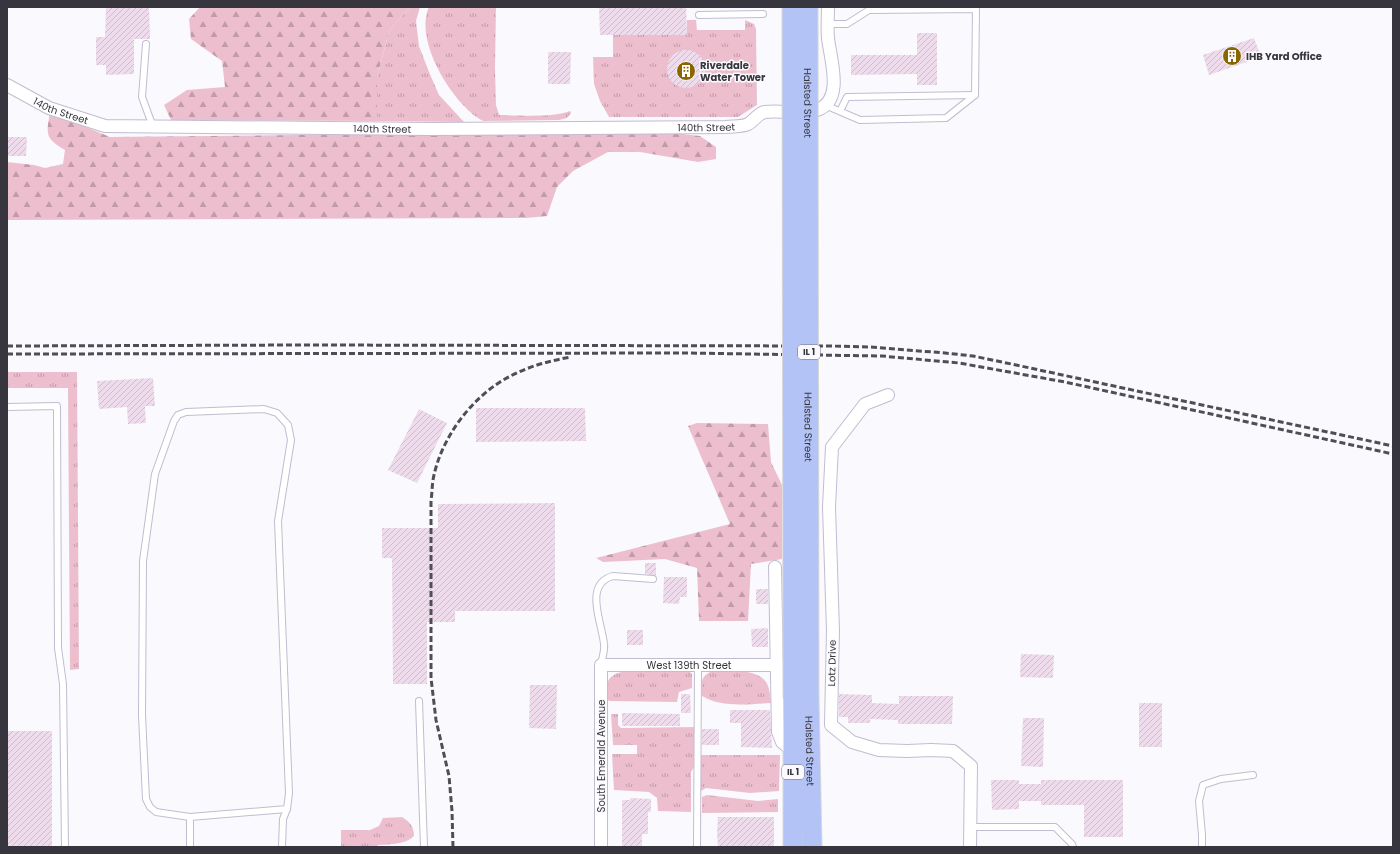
<svg xmlns="http://www.w3.org/2000/svg" width="1400" height="854" font-family="Poppins,sans-serif">
  <style>
    .grass { fill: url(#grass-tufts) }
    .forest { fill: url(#forest-firs) }
    .building { fill: url(#building-hatch) }
    .lines { fill: none; stroke-linecap: round; stroke-linejoin: round }
    .service-casing { stroke: #c2bcd1; stroke-width: 8 }
    .minor-casing { stroke: #c2bcd1; stroke-width: 14 }
    .primary-casing { stroke: #d7d7d8; stroke-width: 21 }
    .service { stroke: #fff; stroke-width: 6 }
    .minor { stroke: #fff; stroke-width: 12 }
    .primary { stroke: #b3c3f6; stroke-width: 19 }
    .rail { stroke: #504e55; stroke-width: 3; stroke-dasharray: 6 3; stroke-linecap: butt }
    .primary-bridge-casing { stroke: #d7d7d8; stroke-width: 21; stroke-linecap: butt }
    .primary-bridge { stroke: #b3c3f6; stroke-width: 19 }
    .labels { text-anchor: middle; dominant-baseline: central; stroke-width: 3; stroke-linejoin: round; paint-order: stroke }
    .shield { fill: #faf9fd; stroke: #727077; stroke-width: 1 }
    .shield-label { font-size: 9px; font-weight: bold; fill: #37353d }
    .poi-label { font-size: 10px; font-weight: bold; fill: #37353d; stroke: #faf9fd; text-anchor: start }
    .street-label { font-size: 10px; fill: #37353d; stroke: #faf9fd }
  </style>
  <defs>
    <pattern id="grass-tufts" width="24" height="20" patternUnits="userSpaceOnUse"><rect width="24" height="20" fill="#edbfce"/><path d="M3 7l-1-3M5 7V3M7 7l1-3M15 17l-1-3M17 17v-4M19 17l1-3" fill="none" stroke="#c19ca8"/></pattern>
    <pattern id="forest-firs" width="22" height="20" patternUnits="userSpaceOnUse"><rect width="22" height="20" fill="#edbfce"/><path d="M5 1l3.5 6h-7zM16 11l3.5 6h-7z" fill="#c19ca8"/></pattern>
    <pattern id="building-hatch" width="6" height="6" patternUnits="userSpaceOnUse"><rect width="6" height="6" fill="#eedced"/><path d="M-1 1l2-2M0 6l6-6M5 7l2-2" fill="none" stroke="#cdbdcc"/></pattern>
  </defs>
  <rect width="100%" height="100%" fill="#faf9fd"/>
  <g class="grass">
    <path d="M410,7H420L416,21L419,46L429,72L439,95L464,122L377,121V78L389,31Z"/>
    <path d="M429,7H496L495,68L496,105L499,115C518,115 553,118 570,111L571,113L567,118L559,120L483,121C454,106 413,41 429,7Z"/>
    <path d="M687,20H696L697,30H745V20L754,24L756,29L757,105L738,117H609L600,101L594,84L593,57H613V35H687Z"/>
    <path d="M7,372H77L79,669L70,670L68,388H7Z"/>
    <path d="M631,670H667L690,672L692,674V688L679,692L677,702L610,701L606,700C605,678 609,674 631,670Z"/>
    <path d="M713,671C728,671 757,668 766,682C770,688 770,696 771,703C749,704 722,708 702,696C702,683 699,676 713,671Z"/>
    <path d="M611,714H618V725L621,728L694,727V767L691,772V812L658,811L657,798L649,792L614,790L612,754H637V745H613Z"/>
    <path d="M701,755H780L779,791L750,793L706,788L701,791Z"/>
    <path d="M707,795L758,801L778,799V812L702,813V797Z"/>
    <path d="M402,817C410,822 414,827 414,836C405,845 390,844 378,845L377,847H341V830H370L379,826L383,818Z"/>
  </g>
  <g class="forest">
    <path d="M200,7H410L389,31L377,78V121L171,120L164,105L187,90L225,87L222,61L191,39L189,19Z"/>
    <path d="M50,112L110,137L654,131L700,136L716,147V159L698,162L640,152H608L573,171L557,187L547,216L526,218L7,220V162L34,165L45,168L63,164L65,150C45,138 46,135 50,112Z"/>
    <path d="M697,423L768,424L771,462L782,485V559L751,564L748,621H699L697,568L665,559L603,562L596,558L730,524L688,426Z"/>
  </g>
  <g class="building">
    <path d="M106,7H149L150,39H134V74L106,75V65H96V37H105Z"/>
    <path d="M599,7H686L687,35H600Z"/>
    <path d="M917,33H937V85H917V74L851,75V55H917Z"/>
    <path d="M1254,38L1261,57L1209,75L1203,55Z"/>
    <circle cx="686" cy="69" r="19"/>
    <path d="M548,52H571L570,84H548Z"/>
    <path d="M7,137H27L26,156H7Z"/>
    <path d="M153,378L155,406H145L146,423L128,424L127,407L99,409L97,381Z"/>
    <path d="M476,408H585L586,441L476,442Z"/>
    <path d="M419,409L447,423L417,483L388,470Z"/>
    <path d="M555,503V611H455V622H427V684H393L392,558H382V528H438V504Z"/>
    <path d="M645,563H656V576L645,574Z"/>
    <path d="M664,577H687V597H680L679,604L663,603Z"/>
    <rect x="756" y="589" width="12" height="15"/>
    <path d="M768,628V647H752L751,629Z"/>
    <rect x="627" y="630" width="16" height="15"/>
    <path d="M1021,654L1054,655L1053,678L1020,677Z"/>
    <path d="M530,685H557L556,729L529,728Z"/>
    <path d="M681,694H690L691,713H681Z"/>
    <path d="M839,694L872,695V703L899,704V696H953L952,724H898V720L870,719V723H848V717H839Z"/>
    <rect x="1139" y="703" width="23" height="44"/>
    <path d="M730,710H770L772,748L741,747V723H730Z"/>
    <path d="M622,713L680,714V726H622Z"/>
    <path d="M1023,718H1044L1043,767L1021,766Z"/>
    <rect x="702" y="729" width="17" height="16"/>
    <rect x="7" y="731" width="45" height="116"/>
    <path d="M991,780H1019V784H1041V780H1123V837H1084V805H1041V801H1019V809L992,810Z"/>
    <path d="M630,798L651,799V812H648V834H642V847H622V800H630Z"/>
    <path d="M718,817H774V847H718L717,833Z"/>
  </g>
  <g class="lines">
    <g class="service-casing">
      <g id="service">
        <path d="M699,15L763,14"/>
        <path d="M146,44L142,97L153,127"/>
        <path d="M825,105L860,120L946,118L975,95L976,9L869,10L847,24H828"/>
        <path d="M840,111L847,97L975,95"/>
        <path d="M7,407L57,406L58,648L63,684L65,847"/>
        <path d="M264,409L277,413L288,425L291,440L278,521L289,793L287,809L190,817L156,812L150,807L146,799L142,715L143,561L155,474L174,421L178,415L186,412Z"/>
        <path d="M601,665C602,658 605,651 604,644C602,623 583,584 613,576L653,579"/>
        <path d="M419,701L424,847"/>
        <path d="M970,827H1055L1072,844L1073,847"/>
        <path d="M190,847V817"/>
        <path d="M282,847L283,819L287,809"/>
        <path d="M697,847L698,665"/>
        <path d="M1202,847V835L1199,801L1203,785L1221,779L1253,775"/>
      </g>
    </g>
    <g class="minor-casing">
      <g id="minor">
        <path id="s1" d="M7,85L49,108L105,126L431,129L726,127C733,126 742,127 748,124C754,121 758,113 765,112C782,110 801,115 817,110C845,101 830,58 828,38C827,28 828,17 828,7"/>
        <path d="M888,395L865,404L832,447L829,507L833,630L831,725L852,742L879,750L907,751L931,750L953,751L971,766L970,847"/>
        <path d="M775,567L778,732L782,742L793,751"/>
        <path id="s2" d="M601,847V665H777"/>
      </g>
    </g>
    <g class="primary-casing">
      <g id="primary">
        <path id="s3" d="M809,698L812,847"/>
        <path d="M793,847V698"/>
      </g>
    </g>
    <use href="#service" class="service"/>
    <use href="#minor" class="minor"/>
    <use href="#primary" class="primary"/>
    <g class="rail">
      <path d="M7,346L305,345L830,346L870,347L945,353L973,356L1016,365L1393,446"/>
      <path d="M7,354L685,353L882,356L959,363L1065,382L1393,454"/>
      <path d="M453,847L452,811L449,776L436,720L431,678V501C432,494 432,487 433,480C440,440 470,399 505,379C526,367 548,361 571,357"/>
    </g>
    <g class="primary-bridge-casing">
      <g id="primary-bridge">
        <path d="M792,7L793,698"/>
        <path id="s4" d="M808,7L809,698"/>
      </g>
    </g>
    <use href="#primary-bridge" class="primary-bridge"/>
  </g>
  <defs>
    <g id="building-disc" transform="scale(1)"><circle r="9.5" fill="#896603" stroke="#faf9fd"/><path d="M-4-6H4V6H1V3H-1V6H-4ZM-2.5-4.3h1.7v1.8h-1.7ZM.8-4.3h1.7v1.8H.8ZM-2.5-1h1.7V.8h-1.7ZM.8-1h1.7V.8H.8Z" fill="#fff"/></g>
  </defs>
  <g fill-rule="evenodd">
    <use href="#building-disc" x="1232" y="56"/>
    <use href="#building-disc" x="686" y="71"/>
  </g>
  <g class="labels">
    <g class="shield">
      <rect x="798" y="345" width="22" height="14" rx="3"/>
      <rect x="782" y="765" width="22" height="14" rx="3"/>
    </g>
    <g class="shield-label">
      <text x="809" y="352">IL 1</text>
      <text x="793" y="772">IL 1</text>
    </g>
    <g class="poi-label">
      <text x="1246" y="56">IHB Yard Office</text>
      <text x="700" y="65">Riverdale<tspan x="700" dy="12">Water Tower</tspan></text>
    </g>
    <g class="street-label">
      <text stroke="none"><textPath href="#s4" startOffset="96">Halsted Street</textPath></text>
      <text stroke="none"><textPath href="#s1" startOffset="60">140th Street</textPath></text>
      <text stroke="none"><textPath href="#s1" startOffset="708">140th Street</textPath></text>
      <text stroke="none"><textPath href="#s1" startOffset="384">140th Street</textPath></text>
      <text stroke="none"><textPath href="#s4" startOffset="420">Halsted Street</textPath></text>
      <text transform="translate(832 663) rotate(-89)">Lotz Drive</text>
      <text stroke="none"><textPath href="#s2" startOffset="270">West 139th Street</textPath></text>
      <text stroke="none"><textPath href="#s3" startOffset="53">Halsted Street</textPath></text>
      <text transform="translate(601 756) rotate(-90)">South Emerald Avenue</text>
    </g>
  </g>
  <rect width="1400" height="854" fill="none" stroke="#37353d" stroke-width="16"/>
</svg>
